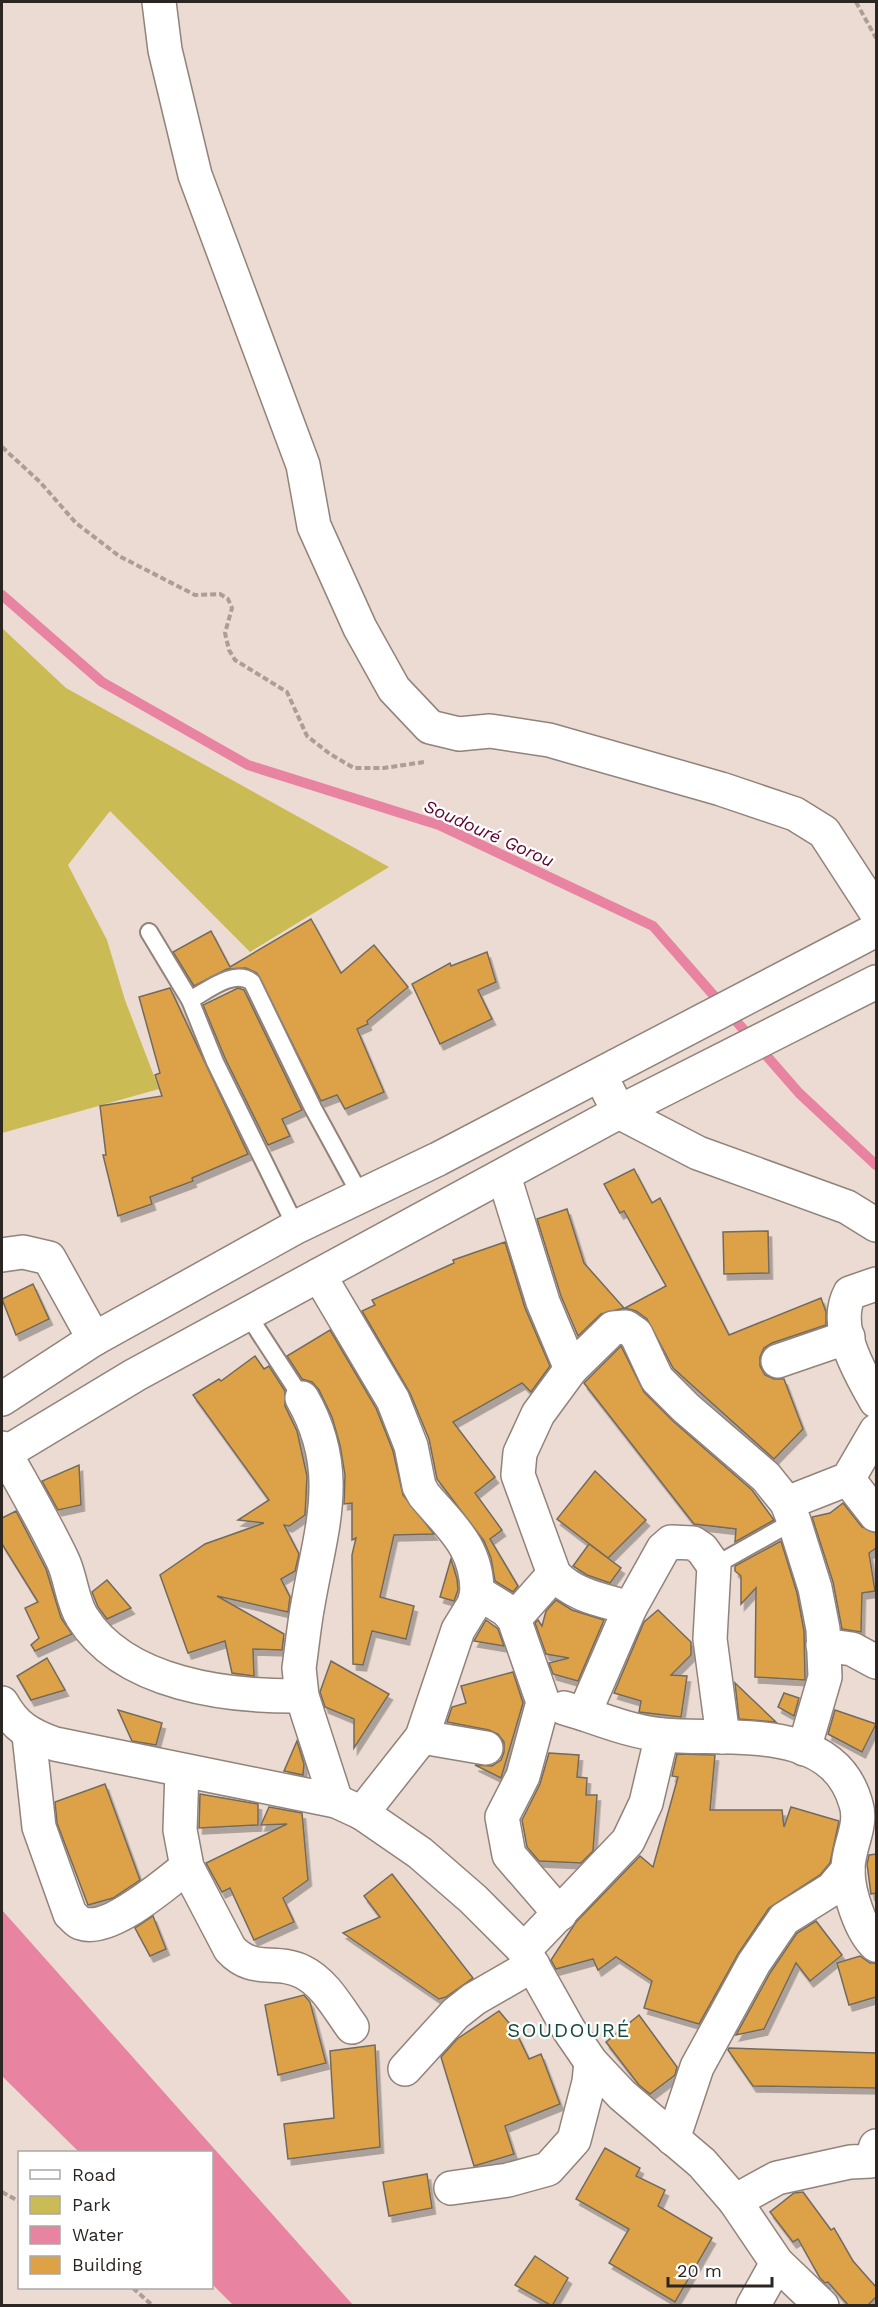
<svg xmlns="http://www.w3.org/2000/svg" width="878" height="2307" font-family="'Work Sans',sans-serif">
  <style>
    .green { fill: #cbbb54 }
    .water { fill: #e883a1 }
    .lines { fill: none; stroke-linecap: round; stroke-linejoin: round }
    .stream { stroke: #e883a1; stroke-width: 10 }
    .building { fill: #dda246; stroke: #736a5d; stroke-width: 1.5; filter: url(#shadow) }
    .lane-casing { stroke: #92837a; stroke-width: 20 }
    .street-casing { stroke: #92837a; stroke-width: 36 }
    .secondary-casing { stroke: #92837a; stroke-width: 36 }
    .path { stroke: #ab9e97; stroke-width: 4; stroke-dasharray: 6 3; stroke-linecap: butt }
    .lane { stroke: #fff; stroke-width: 16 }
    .street { stroke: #fff; stroke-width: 33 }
    .secondary { stroke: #fff; stroke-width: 33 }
    .labels { text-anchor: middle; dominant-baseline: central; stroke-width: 4.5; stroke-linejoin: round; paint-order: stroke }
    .water-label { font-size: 18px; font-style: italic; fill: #61032e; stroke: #fff }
    .quarter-label { font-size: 20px; letter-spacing: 1.5px; fill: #144a3d; stroke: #fff }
  </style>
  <defs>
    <filter id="shadow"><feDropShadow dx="3.5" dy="6" stdDeviation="0" flood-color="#0004"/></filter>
  </defs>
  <rect width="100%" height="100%" fill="#ebdbd2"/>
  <path class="green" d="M2,628L66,688L389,867L250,952L110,811L68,865L107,940L125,1000L159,1089L2,1133Z"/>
  <path class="water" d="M2,1910L353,2305H233L212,2284V2152H79L2,2076Z"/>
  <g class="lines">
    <path class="stream" d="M2,595L102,682L248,765L439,825L653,926L799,1093L876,1165"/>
  </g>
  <g class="building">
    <path d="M311,919L341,973L374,945L408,987L367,1021L368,1024L357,1029L384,1092L345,1109L337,1095L321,1101L257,973L246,968L227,969L194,986L173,952L211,931L230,967Z"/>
    <path d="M487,952L496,982L478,990L492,1019L440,1044L412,984L450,963L451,966Z"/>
    <path d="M170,988L248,1154L192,1178L193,1181L150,1197L152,1204L118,1216L103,1155H106L100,1106L162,1096L155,1075L160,1073L139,997Z"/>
    <path d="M238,988L244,990L302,1110L282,1119L290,1136L268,1145L225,1058L203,1005Z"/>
    <path d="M634,1169L652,1203L660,1198L729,1335L821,1298L826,1312V1325L772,1343L764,1348L760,1357V1366L765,1375L774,1379H784L803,1429L774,1459L673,1368L647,1319L636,1311L625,1308L666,1286L624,1211L620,1213L604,1184Z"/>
    <path d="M567,1209L584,1263L624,1308L601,1314L578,1336L561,1296L537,1219Z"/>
    <path d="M768,1231L769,1273L724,1274L723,1232Z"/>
    <path d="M505,1242L525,1308L550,1366L531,1392L522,1383L453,1422L495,1477L475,1493L502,1530L490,1539L518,1586L513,1592L495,1581L491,1558L484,1541L437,1479L429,1439L410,1393L362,1311L375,1305L372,1300L454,1263L453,1260Z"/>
    <path d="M33,1284L49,1319L16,1335L2,1299Z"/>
    <path d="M330,1330L376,1408L393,1451L403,1495L434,1534L394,1535L380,1597L414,1606L406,1639L372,1631L363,1665L353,1664L352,1555L356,1538L352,1540V1503L344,1504L345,1475L340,1445L332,1417L319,1390L312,1382L302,1379L287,1356Z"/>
    <path d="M621,1346L644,1392L674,1422L752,1490L774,1520L735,1542L736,1529L694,1524L584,1383Z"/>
    <path d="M255,1356L264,1369L269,1366L285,1391V1406L297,1431L307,1476L305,1515L289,1526L284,1525L299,1554L295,1571L281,1579L290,1597L288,1612L217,1596L284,1634L282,1650L253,1649L254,1676L232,1673L225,1641L188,1653L160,1575L205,1544L264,1523L238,1520L269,1500L193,1395L219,1379L221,1381Z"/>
    <path d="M79,1465L81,1505L58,1510L42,1481Z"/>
    <path d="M595,1471L646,1520L608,1558L557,1519Z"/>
    <path d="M843,1503L862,1527L876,1533V1548L869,1553L875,1591L862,1593L861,1632L842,1629L833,1582L812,1517L830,1513Z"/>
    <path d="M16,1511L46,1569L61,1618L72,1634L35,1651L31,1645L39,1638L25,1608L38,1602L2,1544V1518Z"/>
    <path d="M781,1541L797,1593L804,1631L805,1680L755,1677L756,1588L741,1604V1576L735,1571V1566Z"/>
    <path d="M589,1544L621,1568L610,1583L587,1575L573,1566Z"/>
    <path d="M451,1559L457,1579L458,1590L454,1601L440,1597Z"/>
    <path d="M107,1580L131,1608L107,1619L98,1607L92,1592Z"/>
    <path d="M556,1600L572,1610L604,1620L578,1681L553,1674L549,1663L569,1658L546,1654L535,1623L538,1620L542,1626L546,1611Z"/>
    <path d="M658,1610L691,1642V1655L671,1675L687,1676L681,1717L639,1712L641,1701L614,1693L644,1622Z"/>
    <path d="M486,1620L498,1629L504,1646L474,1641Z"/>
    <path d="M47,1658L65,1690L31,1700L17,1676Z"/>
    <path d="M331,1661L389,1694L354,1748V1719L325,1707L320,1692Z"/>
    <path d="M513,1672L523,1703L501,1778L475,1765L492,1766L501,1760L504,1752V1742L498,1734L489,1730L447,1722L452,1707L466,1703L461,1686Z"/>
    <path d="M735,1683L776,1722L739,1719Z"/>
    <path d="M784,1693L799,1698L794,1716L778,1707Z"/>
    <path d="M118,1710L162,1723L156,1745L132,1741Z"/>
    <path d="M835,1710L876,1724L862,1752L828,1734Z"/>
    <path d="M297,1741L304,1764L303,1775L284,1771Z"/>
    <path d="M549,1753L579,1755L577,1777L587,1778L586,1795H597L593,1851L581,1863L539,1861L527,1847L522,1820L540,1784Z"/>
    <path d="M677,1754L715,1755L710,1810H782L784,1827L791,1807L839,1821L830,1863L820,1875L769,1908L738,1954L699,2024L644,2008L652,1981L616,1957L598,1970L593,1959L556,1969L551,1960L576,1922L640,1856L653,1867L678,1777L672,1776Z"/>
    <path d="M105,1784L140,1880L113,1898L88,1905L57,1823L55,1802Z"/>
    <path d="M200,1794L258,1804V1825L199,1828Z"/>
    <path d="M269,1807L302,1813L308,1880L283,1898L294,1922L254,1940L230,1888L222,1892L206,1863L287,1824L261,1825Z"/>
    <path d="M876,1854V1893L871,1894L867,1864L869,1855Z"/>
    <path d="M392,1874L473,1978L446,1997L439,1999L343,1933L380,1917L364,1896Z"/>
    <path d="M153,1916L166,1949L150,1956L135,1928Z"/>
    <path d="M816,1921L842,1955L810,1981L796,1963L764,2029L736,2035L770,1973L797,1933Z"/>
    <path d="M860,1956L870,1963H876V1997L849,2005L837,1963Z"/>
    <path d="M304,1995L310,2002L326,2063L278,2075L265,2005Z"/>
    <path d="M499,2011L515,2030L529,2059L541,2054L560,2104L505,2126L514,2154L474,2166L441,2057L457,2039Z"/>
    <path d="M639,2015L677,2067L675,2075L650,2094L639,2085L606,2042Z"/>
    <path d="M375,2045L380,2147L288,2159L284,2124L334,2118L330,2051Z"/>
    <path d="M729,2048L876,2053V2088L753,2086L728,2050Z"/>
    <path d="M605,2148L640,2168L636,2176L665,2190L658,2206L712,2238L675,2302L609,2263L629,2229L576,2199Z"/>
    <path d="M427,2174L432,2208L389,2216L383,2182Z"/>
    <path d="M803,2192L831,2230L834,2228L853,2261L876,2287V2297L867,2306H849L828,2282L825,2283L820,2278L798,2239L793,2242L770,2212L794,2193Z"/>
    <path d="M535,2256L568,2278L552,2306L515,2285Z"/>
  </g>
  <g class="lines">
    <g class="lane-casing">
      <g id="lane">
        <path d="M149,932L190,1000L215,1062L296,1227"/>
        <path d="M190,1000C207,991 234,968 252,982L313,1108L361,1196"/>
        <path d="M248,1315L302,1398"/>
        <path d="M714,1566L794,1521"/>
      </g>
    </g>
    <g class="street-casing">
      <g id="street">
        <path d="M159,2L165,50L195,175L303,465L314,526L360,628L394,689L430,727L459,734L490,731L549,740L721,789L795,814L824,832L876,912"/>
        <path d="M600,1075L619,1112L698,1153L847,1207L876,1225"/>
        <path d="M504,1176L543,1302L571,1369"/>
        <path d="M2,1255L23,1252L49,1258L94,1339"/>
        <path d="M319,1275L393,1400L411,1446L419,1486L424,1495C452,1528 477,1547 477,1592L506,1610L514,1619L543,1702L523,1776L502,1817L509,1855L560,1914"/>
        <path d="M876,1284L850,1293C832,1326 860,1373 876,1401"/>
        <path d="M778,1361L848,1337"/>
        <path d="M302,1398C344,1471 321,1528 308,1604C304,1625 302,1647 299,1668L302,1696L336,1801"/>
        <path d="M2,1448C23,1485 45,1523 63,1561C71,1578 72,1601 82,1617C124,1685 229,1697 302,1696"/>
        <path d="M848,1479L876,1515"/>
        <path d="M787,1503L848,1479L876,1431"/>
        <path d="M514,1619L554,1574"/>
        <path d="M823,1645L852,1649L876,1662"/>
        <path d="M2,1703C15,1726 29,1735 55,1744L336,1801L362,1813L420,1853L473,1899L524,1950L569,2030L591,2062L622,2095L702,2163L735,2201L777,2263L822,2306"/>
        <path d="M564,1708L584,1714L630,1608"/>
        <path d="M584,1714C610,1723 635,1732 662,1735C728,1741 833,1721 856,1804C863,1827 847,1848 848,1871C848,1892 861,1932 876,1945"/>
        <path d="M29,1735L39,1827L70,1914C73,1916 77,1922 81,1923C109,1934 166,1883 187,1867"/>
        <path d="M422,1737L486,1748"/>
        <path d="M723,1737L710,1639L714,1566L702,1549L693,1543L671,1542L663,1549L630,1608C602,1600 574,1596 554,1574L518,1475L520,1453L538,1414L571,1369L613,1328L626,1327L636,1334L657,1379L686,1408L766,1477L787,1503L794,1521L815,1588L823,1629L825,1677L804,1749"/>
        <path d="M182,1771L180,1830L187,1867L230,1949C254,1975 275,1958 303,1972C325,1983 338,2008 352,2027"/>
        <path d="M362,1813L422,1737L458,1630L474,1604L477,1592"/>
        <path d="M524,1950L628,1841L646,1803L662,1735"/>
        <path d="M405,2069L455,2014L474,1999L533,1965"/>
        <path d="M673,2139L697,2067L754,1963L784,1919L832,1889L848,1870"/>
        <path d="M451,2188L508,2180L548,2169L574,2140L589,2082L591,2062"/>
        <path d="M735,2201L777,2178L850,2162L871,2161L876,2146"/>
        <path d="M753,2306L777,2263"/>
      </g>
    </g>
    <g class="secondary-casing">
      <g id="secondary">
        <path d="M2,1399L94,1339L296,1227L438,1159L876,930"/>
        <path d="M2,1455L135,1375L619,1112L876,982"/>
      </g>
    </g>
    <g class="path">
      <path d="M856,2L876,38"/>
      <path d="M2,447L40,482L76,523L119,556L195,595L220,594L228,599L232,608L225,633L229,650L235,660L287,692L307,736L330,754L354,768H384L424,762"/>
      <path d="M2,2192L20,2202"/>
      <path d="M133,2288L153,2306"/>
    </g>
    <use href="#lane" class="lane"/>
    <use href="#street" class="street"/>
    <use href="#secondary" class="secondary"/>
  </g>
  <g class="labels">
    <g class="water-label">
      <text transform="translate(489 833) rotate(24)">Soudouré Gorou</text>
    </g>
    <g class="quarter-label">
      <text x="569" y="2030">SOUDOURÉ</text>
    </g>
  </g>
  <rect width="878" height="2307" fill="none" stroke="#2c2622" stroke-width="6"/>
  <rect x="18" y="2151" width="195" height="138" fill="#ffffff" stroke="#aba8a7" stroke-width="1.5"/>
  <rect x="30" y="2170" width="30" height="9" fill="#ffffff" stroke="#aba8a7" stroke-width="1.5"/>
  <text x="72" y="2181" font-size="18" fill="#2c2622">Road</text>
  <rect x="30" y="2196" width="30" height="18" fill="#cbbb54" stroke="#aba8a7" stroke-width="1.5"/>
  <text x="72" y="2211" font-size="18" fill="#2c2622">Park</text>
  <rect x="30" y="2226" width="30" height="18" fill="#e883a1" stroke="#aba8a7" stroke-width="1.5"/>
  <text x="72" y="2241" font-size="18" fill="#2c2622">Water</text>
  <rect x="30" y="2256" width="30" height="18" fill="#dda246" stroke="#aba8a7" stroke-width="1.5"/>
  <text x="72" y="2271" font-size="18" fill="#2c2622">Building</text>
  <path d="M668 2277v9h104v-9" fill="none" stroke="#2c2622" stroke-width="3"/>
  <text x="677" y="2277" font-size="18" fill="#2c2622" stroke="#ffffff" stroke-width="4.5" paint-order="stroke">20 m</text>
</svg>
